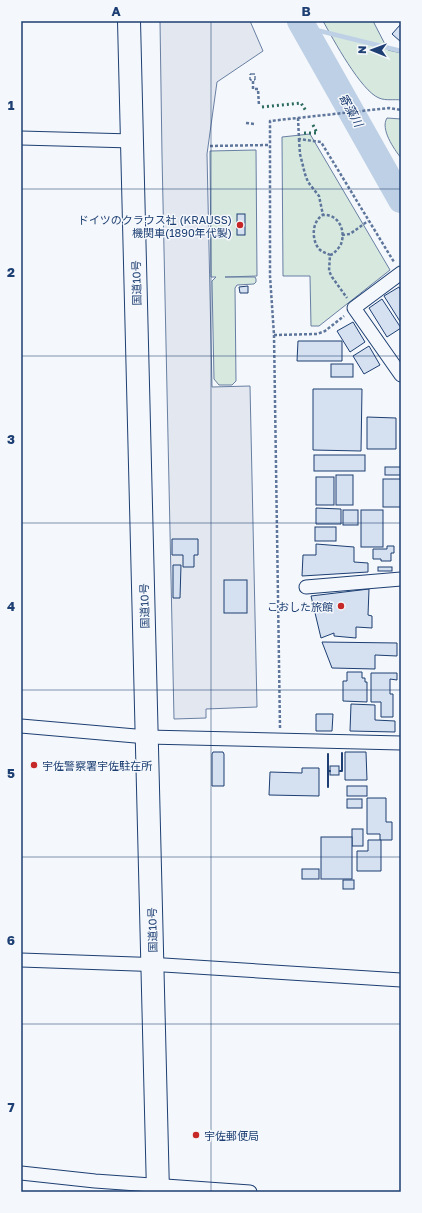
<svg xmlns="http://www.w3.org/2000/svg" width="422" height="1213" font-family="'Golos Text','Noto Sans JP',sans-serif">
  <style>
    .green { fill: #d7e8df; stroke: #687fa3 }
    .parking { fill: #e3e8f0; stroke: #687fa3 }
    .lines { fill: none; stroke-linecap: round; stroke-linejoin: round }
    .stream { stroke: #bed0e5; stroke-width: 4.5 }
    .river { stroke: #bed0e5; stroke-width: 26 }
    .building { fill: #d5e0f0; stroke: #1d3f73 }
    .minor-casing { stroke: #1d3f73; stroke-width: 15 }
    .trunk-casing { stroke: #1d3f73; stroke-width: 24 }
    .path { stroke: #5e769c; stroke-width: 2.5; stroke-dasharray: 3 2; stroke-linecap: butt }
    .minor { stroke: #f4f7fb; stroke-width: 13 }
    .trunk { stroke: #f4f7fb; stroke-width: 22 }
    .hedge { stroke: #2c6c60; stroke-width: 3; stroke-dasharray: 2 3; stroke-linecap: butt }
    .fence { stroke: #1d3f73; stroke-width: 1; stroke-dasharray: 5 2; stroke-linecap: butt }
    .wall { stroke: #1d3f73; stroke-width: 2 }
    .grid { fill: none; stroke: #1d3f73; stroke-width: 1; stroke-opacity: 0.55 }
    .poi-dot { fill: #c62828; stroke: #f4f7fb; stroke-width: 1.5 }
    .labels { text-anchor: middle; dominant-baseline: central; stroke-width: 3; stroke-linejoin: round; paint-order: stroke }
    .poi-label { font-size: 11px; fill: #1d3f73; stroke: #f4f7fb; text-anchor: end }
    .street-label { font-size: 11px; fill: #1d3f73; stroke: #f4f7fb }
    .water-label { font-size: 12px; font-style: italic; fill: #1d3f73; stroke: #f4f7fb }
    .neatline { fill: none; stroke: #1d3f73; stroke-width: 1.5 }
    .grid-label { font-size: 13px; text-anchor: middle; font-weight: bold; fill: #1d3f73 }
  </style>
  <rect width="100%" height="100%" fill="#f4f7fb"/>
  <g class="green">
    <path d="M323,21H373L388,50L401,53V100C394,99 386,101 379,98C361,91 333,39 323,21Z"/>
    <path d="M387,118L401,119V158C394,149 380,129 387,118Z"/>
    <path d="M310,134L390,270L319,326H311L310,276H283L282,137Z"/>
    <path d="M256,150L257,276L225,277H255L256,279V282L254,284L237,285L235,288L236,381L232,385H219L214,379L212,281L216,277H211L210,151Z"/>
  </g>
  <path class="parking" d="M160,21H250L263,51L217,82L207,154L212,387L250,386L257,707L206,709V718L174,719L162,155Z"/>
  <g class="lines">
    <path class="stream" d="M304,27L401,51"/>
    <path class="river" d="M300,21L335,83L401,200"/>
  </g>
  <g class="building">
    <path d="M400,25H401V42L392,34Z"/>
    <rect x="237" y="214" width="8" height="21"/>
    <path d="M248,286V293H240L239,287Z"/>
    <path d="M399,287L401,291V323L384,296Z"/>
    <path d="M382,299L401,328L387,337L369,308Z"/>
    <path d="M353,322L365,342L350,352L337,331Z"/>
    <path d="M298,341H342V361H297Z"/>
    <path d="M369,346L380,365L364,374L353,356Z"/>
    <rect x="331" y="364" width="22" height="13"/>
    <path d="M313,389H362L361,451L313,450Z"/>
    <path d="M367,417L396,418V449H367Z"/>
    <rect x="314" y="455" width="51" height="16"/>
    <rect x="385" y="467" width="16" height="8"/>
    <rect x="336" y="475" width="17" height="30"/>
    <rect x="316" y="477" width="18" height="28"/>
    <rect x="383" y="479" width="18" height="28"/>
    <path d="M316,508L341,509V524H316Z"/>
    <rect x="343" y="510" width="15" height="15"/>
    <rect x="361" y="510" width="22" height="37"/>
    <rect x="315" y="527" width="21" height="14"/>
    <path d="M172,539H198V555H194V567H183V555H172Z"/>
    <path d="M316,544L354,547V562L368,563V572L302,576L303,555H316Z"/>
    <path d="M387,546H394V553H391V561H381V559H373V549H387Z"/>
    <path d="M173,565H181L180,598H173Z"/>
    <rect x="378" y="567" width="14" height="4"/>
    <rect x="224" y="580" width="23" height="33"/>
    <path d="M369,589L368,615L372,616V628L356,627V638L334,636V633L321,638L311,596Z"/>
    <path d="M322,642L397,643V656L375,655V669L332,668Z"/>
    <path d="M347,672H362V678H365V682H367V702L343,701V681H347Z"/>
    <path d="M371,673H397V680L390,679V694H393V717H381V702H371Z"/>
    <path d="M351,704L375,705V720L395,721V732L350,731Z"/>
    <path d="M316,714H333L332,731H316Z"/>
    <path d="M213,752H223L224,754V786H212V754Z"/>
    <path d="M345,752H366L367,780H345Z"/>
    <rect x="330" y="766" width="9" height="9"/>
    <path d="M302,768H319V796L269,795L270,772L302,773Z"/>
    <rect x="347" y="786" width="20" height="10"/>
    <path d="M367,798H386V822H392V840H380V834H367Z"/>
    <rect x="347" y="799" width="15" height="9"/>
    <rect x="352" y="829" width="11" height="17"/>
    <rect x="321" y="837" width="31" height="42"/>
    <path d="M368,840H381V871H357V851H368Z"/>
    <rect x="302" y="869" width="17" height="10"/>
    <rect x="343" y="880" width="11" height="9"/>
  </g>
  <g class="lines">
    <g class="minor-casing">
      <g id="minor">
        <path d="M21,138L132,141"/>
        <path d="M401,273L354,308L401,375"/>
        <path d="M306,587L401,579"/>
        <path d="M21,726L147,737L401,743"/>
        <path d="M21,960L164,965L401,980"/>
        <path d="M21,1173L95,1181L250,1192"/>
      </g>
    </g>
    <g class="trunk-casing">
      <path id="trunk" d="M129,21L158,1192"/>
    </g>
    <g class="path">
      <path d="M253,81V89H258L259,106"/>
      <path d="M298,118L299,139L321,142L394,262"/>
      <path d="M246,123L255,124"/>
      <path d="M299,139L300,154L305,174L308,182L319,196L323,215"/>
      <path d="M210,146L270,145"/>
      <path d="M342,235L350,234L368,221"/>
      <path d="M330,255L333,254C336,251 339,248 341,244C346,231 339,214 323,215C312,221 311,239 319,249C322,252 326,253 330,255L329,271L332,277L347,298"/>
      <path d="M274,335L317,334L325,331L344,316"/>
      <path d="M280,728L274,335L270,276V121L389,108L401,110"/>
    </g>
    <use href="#minor" class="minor"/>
    <use href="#trunk" class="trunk"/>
    <g class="hedge">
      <path d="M262,107L301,103L306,111"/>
      <path d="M304,133H317L312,123"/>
    </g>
    <rect class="fence" x="250" y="74" width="5" height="6"/>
    <g class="wall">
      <path d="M328,754V771H330"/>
      <path d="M340,771H342V753"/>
      <path d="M328,787V771"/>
    </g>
  </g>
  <path class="grid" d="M211,21V1192M21,189H401M21,356H401M21,523H401M21,690H401M21,857H401M21,1024H401"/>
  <g class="poi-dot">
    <circle cx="240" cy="225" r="4"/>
    <circle cx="341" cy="606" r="4"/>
    <circle cx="34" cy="765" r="4"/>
    <circle cx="196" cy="1135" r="4"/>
  </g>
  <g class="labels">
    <g class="poi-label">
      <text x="232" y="219">ドイツのクラウス社 (KRAUSS)<tspan x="232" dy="13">機関車(1890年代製)</tspan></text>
      <text x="333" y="606">こおした旅館</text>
      <text x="42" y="765" text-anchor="start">宇佐警察署宇佐駐在所</text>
      <text x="204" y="1135" text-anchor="start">宇佐郵便局</text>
    </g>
    <g class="street-label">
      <text transform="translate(136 283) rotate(-91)">国道10号</text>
      <text transform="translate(144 606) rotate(-91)">国道10号</text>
      <text transform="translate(152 930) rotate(-91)">国道10号</text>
    </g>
    <g class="water-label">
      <text transform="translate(351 110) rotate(61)">寄藻川</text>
    </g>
  </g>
  <rect width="422" height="1213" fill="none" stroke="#f4f7fb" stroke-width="44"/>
  <g transform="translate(372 50) rotate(271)" stroke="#f4f7fb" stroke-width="3" paint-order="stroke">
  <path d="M0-3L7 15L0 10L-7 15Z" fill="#1d3f73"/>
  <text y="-6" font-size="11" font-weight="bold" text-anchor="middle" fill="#1d3f73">N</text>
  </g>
  <rect x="22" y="22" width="378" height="1169" class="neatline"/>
  <g class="grid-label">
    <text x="116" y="16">A</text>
    <text x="306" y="16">B</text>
    <text x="11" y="110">1</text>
    <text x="11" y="277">2</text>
    <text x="11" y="444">3</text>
    <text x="11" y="611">4</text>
    <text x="11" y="778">5</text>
    <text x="11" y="945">6</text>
    <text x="11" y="1112">7</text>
  </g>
</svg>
